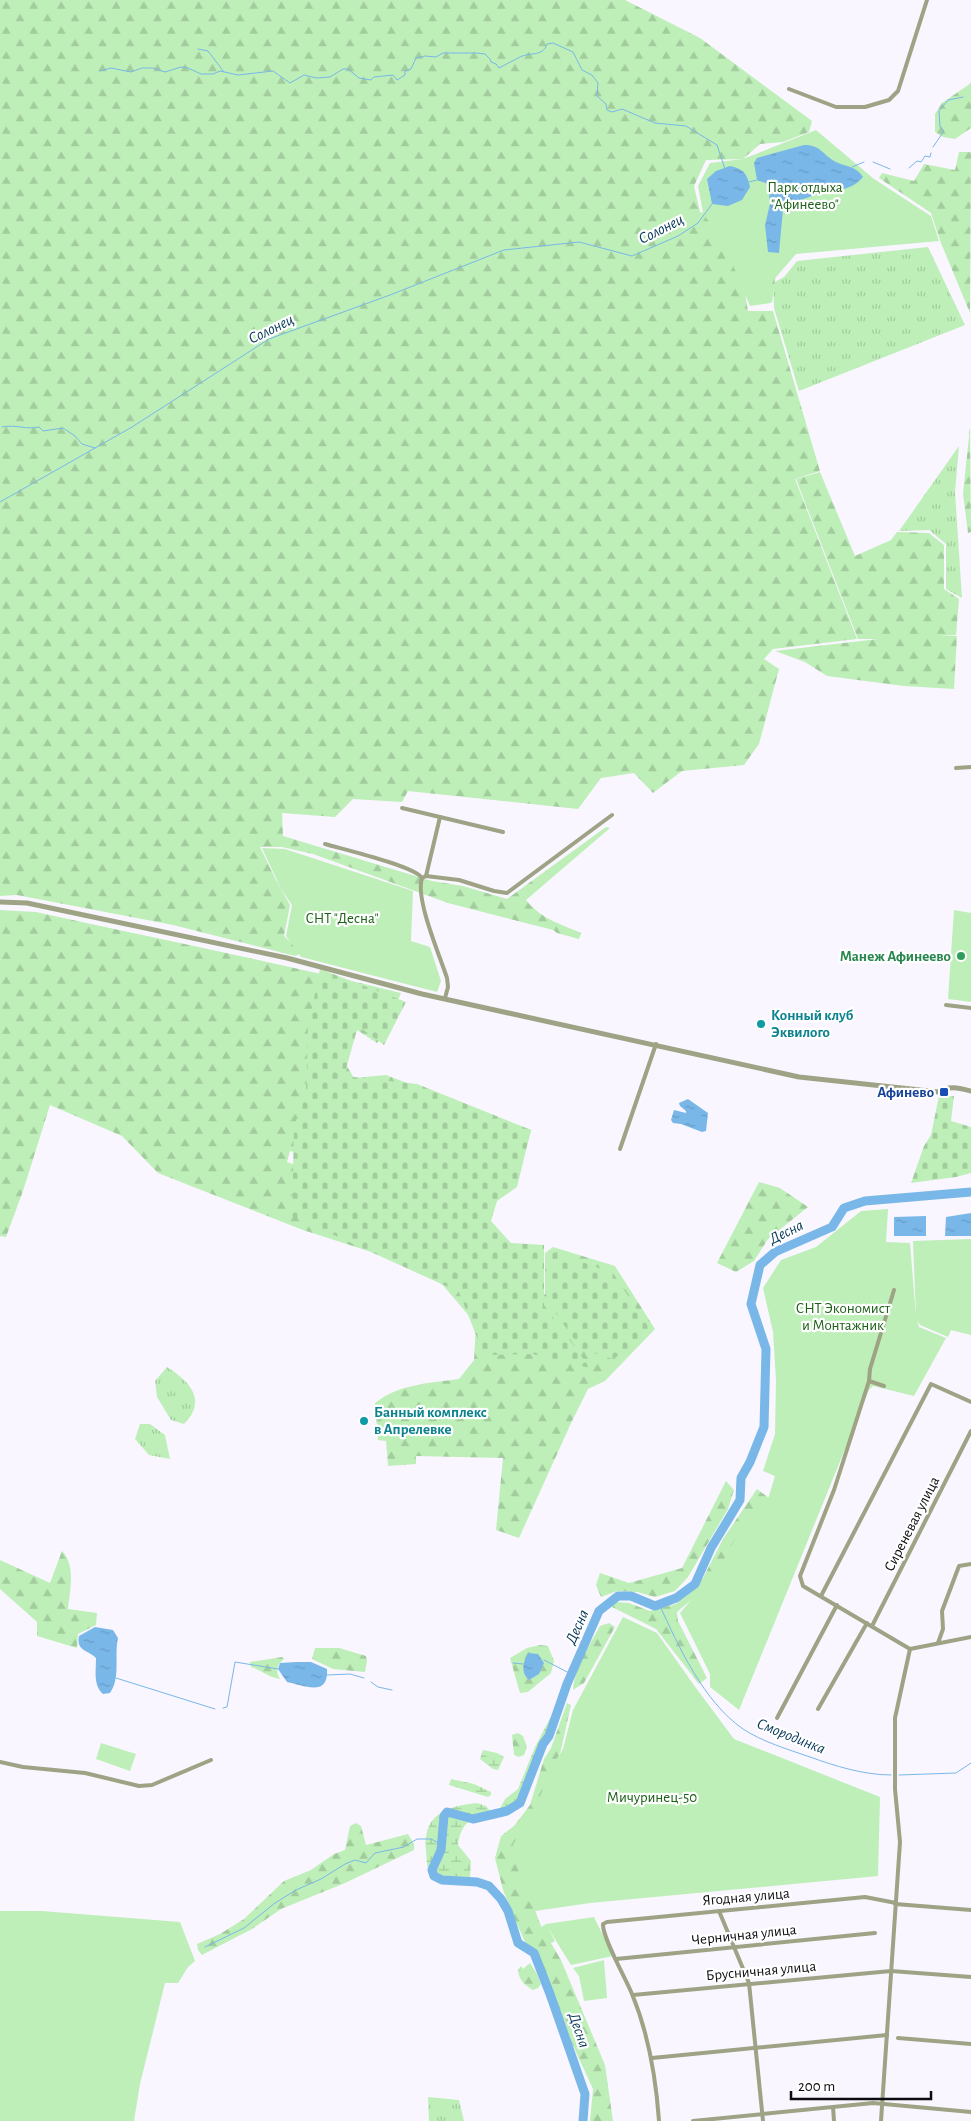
<svg xmlns="http://www.w3.org/2000/svg" width="971" height="2121" font-family="'Alegreya Sans',sans-serif">
  <style>
    .grass { fill: url(#grass-tufts) }
    .forest { fill: url(#forest-firs) }
    .wetland { fill: url(#wetland-marsh) }
    .cemetery { fill: url(#cemetery-stones) }
    .green { fill: #beefb8 }
    .water { fill: url(#water-ripples) }
    .lines { fill: none; stroke-linecap: round; stroke-linejoin: round }
    .stream { stroke: #79b7e8; stroke-width: 1 }
    .river { stroke: #79b7e8; stroke-width: 9 }
    .minor { stroke: #9ea385; stroke-width: 4 }
    .tertiary { stroke: #9ea385; stroke-width: 5 }
    .leisure-dot { fill: #2e9e5b; stroke: #fff; stroke-width: 2 }
    .culture-dot { fill: #0f9aa8; stroke: #fff; stroke-width: 2 }
    .transit-dot { fill: #1a4fb4; stroke: #fff; stroke-width: 2 }
    .labels { text-anchor: middle; dominant-baseline: central; stroke-width: 4.5; stroke-linejoin: round; paint-order: stroke }
    .park-label { font-size: 15px; fill: #1c6117; stroke: #fff }
    .leisure-label { font-size: 15px; font-weight: bold; fill: #27864d; stroke: #fff; text-anchor: end }
    .culture-label { font-size: 15px; font-weight: bold; fill: #0d838f; stroke: #fff; text-anchor: start }
    .transit-label { font-size: 15px; font-weight: bold; fill: #164399; stroke: #fff; text-anchor: end }
    .street-label { font-size: 15px; fill: #0c0b0f; stroke: #fff }
    .water-label { font-size: 16px; font-style: italic; fill: #063858; stroke: #fff }
  </style>
  <defs>
    <pattern id="grass-tufts" width="24" height="20" patternUnits="userSpaceOnUse" patternTransform="scale(1.25)"><rect width="24" height="20" fill="#beefb8"/><path d="M3 7l-1-3M5 7V3M7 7l1-3M15 17l-1-3M17 17v-4M19 17l1-3" fill="none" stroke="#a2cc9d"/></pattern>
    <pattern id="forest-firs" width="22" height="20" patternUnits="userSpaceOnUse" patternTransform="scale(1.25)"><rect width="22" height="20" fill="#beefb8"/><path d="M5 1l3.5 6h-7zM16 11l3.5 6h-7z" fill="#a2cc9d"/></pattern>
    <pattern id="wetland-marsh" width="20" height="14" patternUnits="userSpaceOnUse" patternTransform="scale(1.25)"><rect width="20" height="14" fill="#beefb8"/><path d="M1 5h8M5 5V1M11 12h8M15 12V8" fill="none" stroke="#a2cc9d"/></pattern>
    <pattern id="cemetery-stones" width="16" height="16" patternUnits="userSpaceOnUse" patternTransform="scale(1.25)"><rect width="16" height="16" fill="#beefb8"/><path d="M2 7V4a2 2 0 0 1 4 0v3zM10 15v-3a2 2 0 0 1 4 0v3z" fill="#a2cc9d"/></pattern>
    <pattern id="water-ripples" width="26" height="14" patternUnits="userSpaceOnUse" patternTransform="scale(1.25)"><rect width="26" height="14" fill="#79b7e8"/><path d="M2 4q2-2 4 0t4 0M15 11q2-2 4 0t4 0" fill="none" stroke="#679cc6"/></pattern>
  </defs>
  <rect width="100%" height="100%" fill="#f9f6ff"/>
  <g class="grass">
    <path d="M928,247L965,325L799,391L774,308L773,283L784,277L797,261Z"/>
    <path d="M959,446L955,492L962,598L946,589V544L929,530L899,531Z"/>
    <path d="M167,1367C189,1381 208,1400 184,1424L171,1420L157,1397L155,1381Z"/>
    <path d="M140,1424H150L165,1435L170,1459L149,1455L135,1439Z"/>
    <path d="M428,2097L459,2100L464,2121H429Z"/>
  </g>
  <g class="forest">
    <path d="M0,0H625L700,38L812,121L809,132L783,142L760,144L743,159L706,160L694,186L700,212L727,219L778,257L772,302L762,303L740,263L748,311H773L820,471L795,479L857,639L773,649L764,659L779,669L759,744L744,765L682,771L653,793L634,773L601,778L578,809L408,791L402,802L353,799L335,817L282,813L283,836L432,881L463,886L507,899L606,827L610,828L526,900C541,919 561,924 581,933L579,939L557,933L553,930L448,903L313,854L282,847H260L277,882L290,905L284,936L302,953L295,956L173,925L17,895L0,896Z"/>
    <path d="M971,83V128L955,139L943,137L935,132V114L942,103Z"/>
    <path d="M959,152H971L970,313L941,243L931,213L879,178L882,173L914,181L924,164L955,170Z"/>
    <path d="M970,427L971,532L968,533L963,494Z"/>
    <path d="M820,472L855,556L891,540L897,532L929,533L944,545V589L959,599L956,635L940,636H957L954,689L904,686L827,676L805,662L775,651L878,639H858L796,479Z"/>
    <path d="M0,910L36,912C158,939 280,963 401,993L390,1019V1026L377,1043L357,1030L345,1063L354,1078L386,1075L531,1130L517,1181L387,1180L290,1151L287,1162L311,1171L418,1267L303,1230L158,1173L122,1136L50,1105L23,1191L6,1237L0,1236Z"/>
    <path d="M759,1182L780,1188L808,1207L768,1239L754,1261L736,1272L717,1263Z"/>
    <path d="M553,1247L615,1266L655,1329L605,1381L588,1389L572,1421L519,1538L496,1530L503,1458L416,1456V1464L388,1466L386,1441L378,1440L375,1403C399,1384 430,1383 459,1379L474,1360L476,1324L436,1277L532,1309L545,1294V1253Z"/>
    <path d="M726,1481L734,1490L728,1509L688,1577L675,1591L655,1597L637,1592L617,1591L601,1597L596,1585L600,1573L629,1583L682,1568Z"/>
    <path d="M757,1489L770,1499L730,1567L677,1612L678,1621L707,1678L699,1684L656,1629L612,1607L616,1602L629,1603L650,1611L676,1604L703,1578L723,1539Z"/>
    <path d="M62,1551C76,1565 70,1591 68,1609L97,1613L96,1625L78,1634L77,1648L37,1636V1622L0,1589V1560L50,1583Z"/>
    <path d="M609,1623L615,1627L584,1683L573,1690C575,1666 589,1646 600,1626Z"/>
    <path d="M540,1645L548,1646L554,1661L551,1673L528,1692L520,1693L510,1658L527,1648Z"/>
    <path d="M315,1648H339L366,1656L367,1661L365,1672L333,1669L312,1659Z"/>
    <path d="M282,1657L284,1659C277,1665 275,1670 280,1679C269,1678 261,1670 251,1667L250,1662Z"/>
    <path d="M567,1703L571,1705L561,1750L554,1767L533,1905L541,1926L561,1960L605,2065L613,2121H590L593,2089L516,1922L503,1890L495,1858L501,1836L514,1826L530,1805L544,1759L551,1748Z"/>
    <path d="M518,1733L523,1736L527,1747L524,1755L519,1757L514,1755L512,1735Z"/>
    <path d="M356,1823L361,1826L366,1845L408,1834L414,1844V1850L345,1883L281,1909L252,1929L202,1955L198,1950L197,1944L220,1934L244,1919L284,1881L311,1870L334,1854L345,1850L350,1826Z"/>
    <path d="M530,1963L537,1974L541,1984L538,1988L533,1990C525,1985 519,1981 518,1970L521,1966L523,1969Z"/>
  </g>
  <g class="wetland">
    <path d="M563,1704L558,1716L541,1744L519,1802L507,1810H499L505,1799L518,1789L535,1747L557,1705Z"/>
    <path d="M483,1750L497,1753L504,1757L498,1770L493,1769L480,1759Z"/>
    <path d="M451,1779L474,1784L491,1792V1795L488,1797L449,1785Z"/>
    <path d="M477,1803L486,1806L492,1813C471,1818 461,1822 458,1845L471,1861L470,1879L443,1878L430,1874C426,1866 427,1859 426,1851C422,1815 446,1806 477,1803Z"/>
  </g>
  <g class="cemetery">
    <path d="M320,969L406,1002L384,1045L358,1026L344,1076L417,1084L531,1130L517,1187L497,1201L491,1221L511,1243L544,1245V1305L590,1368L533,1354L484,1355L459,1292L292,1216L294,1126L306,1093L308,1028Z"/>
    <path d="M939,1096H954L951,1121L971,1127V1173L956,1177L911,1183L924,1146L931,1135Z"/>
    <path d="M548,1250L613,1273L649,1328L635,1346L613,1359L581,1349L548,1302L550,1273Z"/>
  </g>
  <g class="green">
    <path d="M816,130L874,179L931,216L939,241L796,254L771,283V303L750,306L725,246L703,213L698,186L710,163L743,159Z"/>
    <path d="M262,848L285,849L413,891L411,941L430,947L441,981L437,992L301,957L286,936L292,905L281,889Z"/>
    <path d="M954,910L971,913V1002L948,999Z"/>
    <path d="M888,1209L886,1242L910,1243L916,1317L913,1241L971,1239V1335L951,1330L948,1337L920,1325L917,1320L919,1327L946,1338L914,1396L873,1386L869,1390L739,1710L710,1687V1674L680,1613L722,1563L748,1515L756,1520L769,1496L775,1476L763,1471L775,1434L776,1381L773,1332L763,1288L781,1260L816,1247L861,1211Z"/>
    <path d="M623,1617L657,1633L696,1688L734,1739L880,1797L878,1876L590,1903L535,1911L510,1850L539,1799L552,1766L563,1749L573,1710Z"/>
    <path d="M101,1743L136,1754L130,1771L96,1759Z"/>
    <path d="M0,1911H42L180,1922L195,1961L188,1967L178,1983H165L140,2084L134,2121H0Z"/>
    <path d="M594,1917L613,1956L571,1965L548,1928L555,1941L549,1944L540,1928L546,1924Z"/>
    <path d="M604,1960L607,1998L584,2001L579,1976L573,1968Z"/>
  </g>
  <g class="water">
    <path d="M804,145C822,145 822,155 836,162C847,167 856,166 863,177C850,193 829,190 812,196C803,199 798,202 789,201L783,209L779,253L768,252L765,225L770,204L768,184L757,180L754,163L757,158Z"/>
    <path d="M730,166C744,169 747,174 750,187L742,200L728,206L712,204L707,179L716,171Z"/>
    <path d="M688,1099L708,1113L706,1131L702,1132L681,1124L673,1123L671,1120L674,1110L686,1113V1111L680,1106L679,1103Z"/>
    <path d="M971,1213V1236H945L946,1217Z"/>
    <path d="M926,1216V1236H894V1217Z"/>
    <path d="M95,1627L113,1630L118,1638C114,1656 121,1678 110,1693L103,1694C93,1685 96,1671 96,1658C88,1650 76,1651 79,1636Z"/>
    <path d="M528,1653L538,1654L544,1663L539,1674L529,1680C520,1672 523,1662 528,1653Z"/>
    <path d="M296,1662H311L327,1669C329,1698 303,1685 287,1682L278,1669L280,1663Z"/>
  </g>
  <g class="lines">
    <g class="stream">
      <path d="M198,49L208,51L224,72"/>
      <path d="M100,71L111,68L131,72L142,68H153L165,72L181,67L188,68L201,74H213L220,71L238,75L273,71L290,83L304,75L316,78L330,77L343,69H348L359,78L371,80L374,77L393,75L397,80L405,75V71L411,69L416,58L425,56L436,57L443,53H476L485,54L490,59L491,62L496,64L499,68C506,64 513,61 520,57C530,52 543,57 547,44L553,43L573,52L582,70L592,75L598,83L597,96L606,104L607,110L612,112L622,109L655,123L686,126L717,145L725,169"/>
      <path d="M933,147L944,131L940,127L939,111L948,100L963,97"/>
      <path d="M873,162L890,169"/>
      <path d="M852,167L864,162"/>
      <path d="M909,168L917,161L921,162L925,156L930,157L931,153"/>
      <path d="M749,182L757,180"/>
      <path d="M2,427C15,424 27,430 39,427L43,431L63,428L75,436L82,444L95,448"/>
      <path d="M0,502L132,427L269,339L390,295L504,250L579,242L632,256L678,236L698,223L712,204"/>
      <path d="M659,1604C679,1647 703,1701 743,1729C763,1742 787,1749 810,1757C835,1766 864,1775 891,1775"/>
      <path d="M544,1660L571,1674"/>
      <path d="M513,1663L523,1664"/>
      <path d="M327,1675L350,1674L364,1678"/>
      <path d="M116,1678L215,1709"/>
      <path d="M371,1682L378,1687L392,1690"/>
      <path d="M223,1708L227,1707L235,1662L278,1669"/>
      <path d="M899,1775L956,1773L971,1763"/>
      <path d="M205,1947L244,1928L275,1903L296,1890L321,1879L345,1864L355,1860L366,1863L375,1853L404,1847L417,1839H431L437,1842L442,1841"/>
    </g>
    <path class="river" d="M583,2121L585,2094L550,1994L534,1953L518,1943L508,1911L501,1899L489,1886L477,1882L442,1880L434,1876L432,1870L441,1850L444,1816L447,1812L473,1819L507,1811L520,1803L543,1744L549,1736L567,1684L599,1611L618,1596H631L655,1606L676,1598L695,1584L711,1548L740,1500L741,1478L750,1462L764,1427L766,1349L751,1304L760,1265L775,1252L832,1227L844,1208L865,1201L971,1192"/>
    <g class="minor">
      <path d="M789,89L836,107H865L889,100L898,91L927,0"/>
      <path d="M956,768L971,767"/>
      <path d="M402,808L503,832"/>
      <path d="M325,844C342,849 415,866 422,878"/>
      <path d="M426,876L440,817"/>
      <path d="M422,878L426,876L459,880L494,891L507,893L612,815"/>
      <path d="M422,878C415,899 440,956 447,978L448,987L445,998"/>
      <path d="M946,1005L971,1008"/>
      <path d="M620,1149L656,1044"/>
      <path d="M894,1290L870,1369L869,1381L834,1490L800,1576L803,1586L910,1649L971,1637"/>
      <path d="M869,1381L884,1386"/>
      <path d="M821,1596L931,1384L971,1402"/>
      <path d="M872,1626L971,1431"/>
      <path d="M938,1643L943,1629L942,1611L959,1566L971,1564"/>
      <path d="M818,1709L867,1623"/>
      <path d="M777,1718L837,1605"/>
      <path d="M0,1762L23,1767L85,1773L139,1786L152,1785L211,1760"/>
      <path d="M895,1904L971,1910"/>
      <path d="M719,1911L749,1983L763,2121"/>
      <path d="M616,1959L875,1933"/>
      <path d="M633,1995L891,1971L971,1977"/>
      <path d="M898,2038L971,2044"/>
      <path d="M652,2058L887,2035"/>
      <path d="M833,2107L834,2121"/>
      <path d="M659,2121C656,2078 649,2035 632,1994C626,1979 602,1937 603,1924L607,1922L865,1897L896,1903"/>
      <path d="M693,2121L873,2103L971,2112"/>
      <path d="M881,2121L900,1842L895,1789V1718L910,1649"/>
    </g>
    <path class="tertiary" d="M0,902L27,903L287,958L422,994L799,1077L939,1092C949,1085 959,1088 971,1091"/>
  </g>
  <circle class="leisure-dot" cx="961" cy="956" r="5"/>
  <g class="culture-dot">
    <circle cx="761" cy="1024" r="5"/>
    <circle cx="364" cy="1421" r="5"/>
  </g>
  <rect class="transit-dot" x="939" y="1087" width="10" height="10" rx="2.5"/>
  <g class="labels">
    <g class="park-label">
      <text x="805" y="187">Парк отдыха<tspan x="805" dy="17">"Афинеево"</tspan></text>
      <text x="342" y="918">СНТ "Десна"</text>
      <text x="843" y="1308">СНТ Экономист<tspan x="843" dy="17">и Монтажник</tspan></text>
      <text x="652" y="1797">Мичуринец-50</text>
    </g>
    <g class="leisure-label">
      <text x="951" y="956">Манеж Афинеево</text>
    </g>
    <g class="culture-label">
      <text x="771" y="1015">Конный клуб<tspan x="771" dy="17">Эквилого</tspan></text>
      <text x="374" y="1412">Банный комплекс<tspan x="374" dy="17">в Апрелевке</tspan></text>
    </g>
    <g class="transit-label">
      <text x="934" y="1092">Афинево</text>
    </g>
    <g class="street-label">
      <text transform="translate(912 1524) rotate(-63)">Сиреневая улица</text>
      <text transform="translate(746 1897) rotate(-5)">Ягодная улица</text>
      <text transform="translate(744 1935) rotate(-6)">Черничная улица</text>
      <text transform="translate(761 1971) rotate(-5)">Брусничная улица</text>
    </g>
    <g class="water-label">
      <text transform="translate(661 229) rotate(-27)">Солонец</text>
      <text transform="translate(271 329) rotate(-26)">Солонец</text>
      <text transform="translate(786 1232) rotate(-26)">Десна</text>
      <text transform="translate(577 1627) rotate(-66)">Десна</text>
      <text transform="translate(791 1736) rotate(22)">Смородинка</text>
      <text transform="translate(579 2030) rotate(71)">Десна</text>
    </g>
  </g>
  <path d="M791 2091v8h140v-8" fill="none" stroke="#0c0b0f" stroke-width="2.5"/>
  <text x="798" y="2091" font-size="15" fill="#0c0b0f" stroke="#ffffff" stroke-width="4" paint-order="stroke">200 m</text>
</svg>
